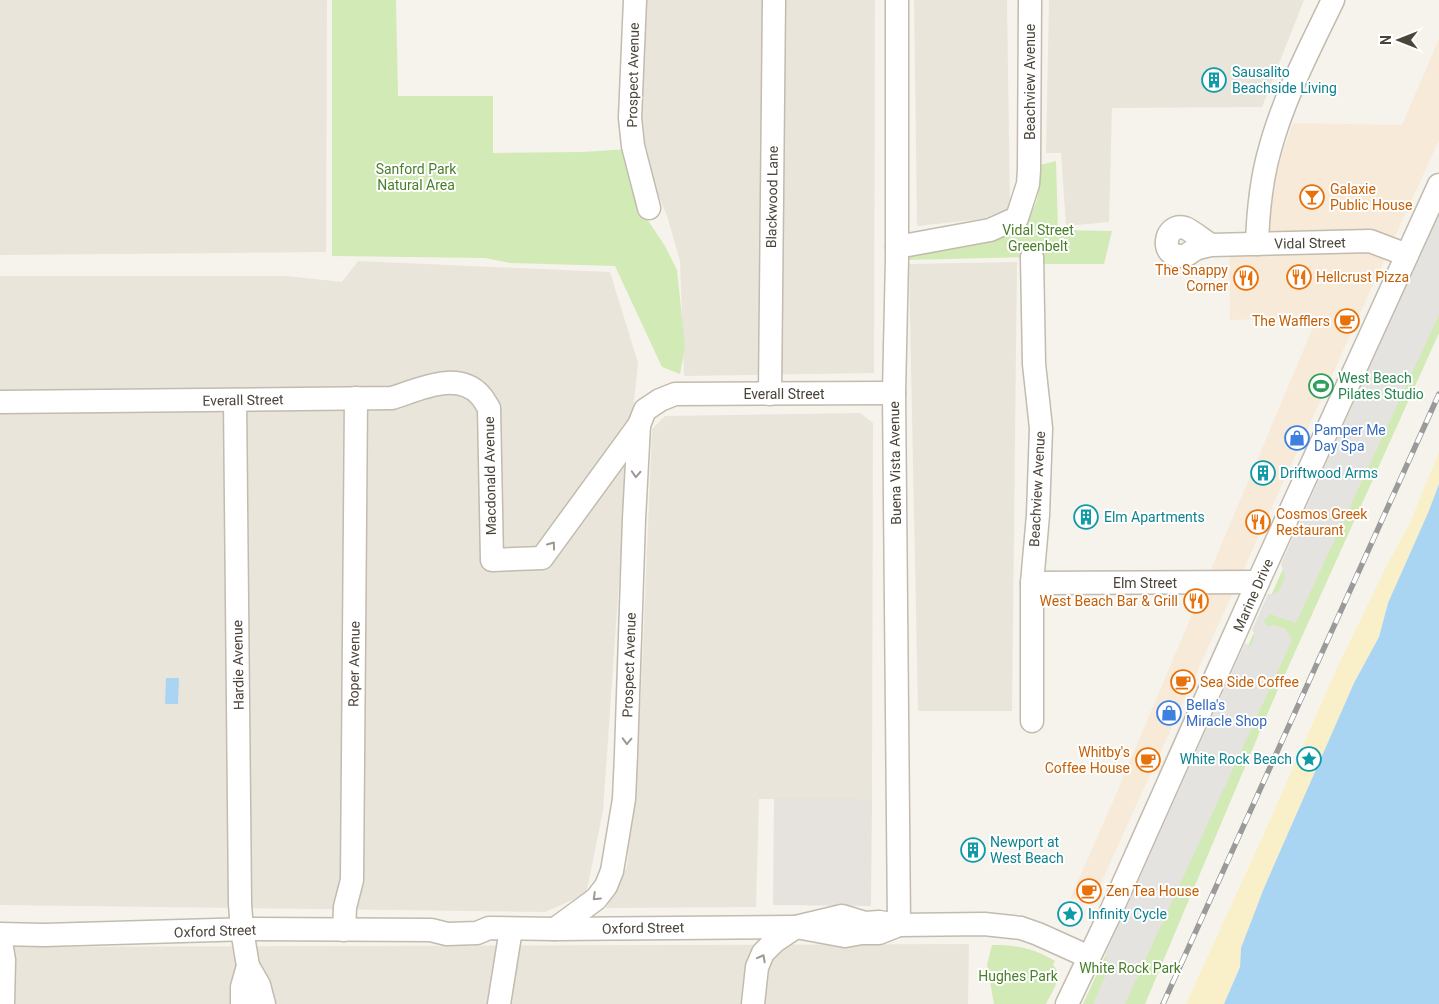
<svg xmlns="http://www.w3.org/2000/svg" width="1439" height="1004" font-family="Roboto,sans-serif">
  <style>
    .residential { fill: #eae5da }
    .commercial { fill: #f7ead8 }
    .industrial { fill: #e6e2dd }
    .green { fill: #d2eab5 }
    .sand { fill: #f9efc9 }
    .parking { fill: #e5e3e0 }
    .water { fill: #a9d4f2 }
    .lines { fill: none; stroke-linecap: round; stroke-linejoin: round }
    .minor-casing { stroke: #c2bbae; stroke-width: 25 }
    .minor { stroke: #fff; stroke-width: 22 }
    .rail-casing { stroke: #9a9a9a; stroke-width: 5.5 }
    .rail { stroke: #fff; stroke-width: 4; stroke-dasharray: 11; stroke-linecap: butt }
    .oneway { stroke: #9c9892 }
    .labels { text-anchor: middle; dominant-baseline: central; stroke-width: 4; stroke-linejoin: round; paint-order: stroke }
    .culture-label { font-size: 14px; fill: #0d838f; stroke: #fff; text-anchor: start }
    .street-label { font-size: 14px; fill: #4b4439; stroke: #fff }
    .park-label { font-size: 14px; fill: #4a7f2a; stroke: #fff }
    .food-label { font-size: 14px; fill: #c56008; stroke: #fff; text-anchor: start }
    .leisure-label { font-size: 14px; fill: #27864d; stroke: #fff; text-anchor: start }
    .shop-label { font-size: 14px; fill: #366cbe; stroke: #fff; text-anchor: start }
  </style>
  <rect width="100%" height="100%" fill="#f6f3ec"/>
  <g class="residential">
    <path d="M0,0H327L326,252L0,255Z"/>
    <path d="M644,0H875L874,373L684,376L680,261L667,216L640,151Z"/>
    <path d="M914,0H1007L1010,208L982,219L917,226Z"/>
    <path d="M1049,0H1304L1262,107L1112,108L1109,222L1066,226L1061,153H1046Z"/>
    <path d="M358,261L610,272L638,363L627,467L603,811L586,894L545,912L0,905V276H287L342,282Z"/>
    <path d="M1017,262L1012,711H918L909,264Z"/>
    <path d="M860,413L873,423L872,799H759L756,907L606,908L627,866L641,692L652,429L665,416Z"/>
    <path d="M969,944L968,1004H0V947Z"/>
  </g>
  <path class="commercial" d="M1439,39V140L1095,896L1070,899L1114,799L1317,318L1230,320L1229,249L1250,248L1293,123L1402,125Z"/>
  <path class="industrial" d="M774,798L872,799L871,906L773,905Z"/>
  <g class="green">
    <path d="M332,0H396L398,96H493V153L583,152L629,149L641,210L665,246L677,270L685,347L680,374L662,367L615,266L510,263L485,258L332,256Z"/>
    <path d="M1056,161L1058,230L1112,231L1104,264H1032V257L907,260V251L1025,222C1042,198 1038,192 1040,165Z"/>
    <path d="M1439,220V333L1272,703L1145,1004H1083L1269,600Z"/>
    <path d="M992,945C1015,944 1035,949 1055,961L1053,965C1065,975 1051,993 1046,1004H994L987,965Z"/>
  </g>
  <path class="sand" d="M1439,452V484L1428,513L1388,603L1379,637L1354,683L1264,888L1241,948L1240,966L1224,1004H1186L1263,836L1337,668L1389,561L1410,523Z"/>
  <g class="parking">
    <path d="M1439,213V315L1296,623L1270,614L1264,621L1267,626L1274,625L1286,629L1292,640L1125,1004H1093L1109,968L1105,955L1245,643L1251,646L1254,638V633L1252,630L1268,594H1273L1279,591L1285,577L1281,564Z"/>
    <path d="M1224,627L1229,629L1163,777L1158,774Z"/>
    <path d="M1146,802L1151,804L1112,892L1107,890Z"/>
  </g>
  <g class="water">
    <path d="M1439,484V1004H1224L1240,967L1241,948L1264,888L1354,683L1379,637L1388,603L1428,513Z"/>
    <path d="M166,678H179L178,704H165Z"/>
  </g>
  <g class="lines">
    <g class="minor-casing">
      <g id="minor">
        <path d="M635,0L630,118L633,146L649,208"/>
        <path d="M897,0V258L894,393L899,925"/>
        <path d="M1257,244C1258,212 1261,180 1270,149C1284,97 1310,48 1333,0"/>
        <path d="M1211,245C1204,241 1191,230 1185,228C1164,222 1159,258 1182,256C1188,256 1191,251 1196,249C1200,247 1206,246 1211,245L1370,241L1407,255"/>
        <path d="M897,247L990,230L1017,218L1028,184L1029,170L1030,0"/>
        <path d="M770,394L774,0"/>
        <path d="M235,400L240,904L242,930L248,966L242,987V1004"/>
        <path d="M0,402L392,398C418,390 457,370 480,395C484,399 486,404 489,408L492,560L542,558L639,425"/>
        <path d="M1032,583L1258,582"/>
        <path d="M1032,721V583L1038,515L1041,428L1034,364L1032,257"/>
        <path d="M555,929L596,899L606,886L612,871L624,799L626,754L634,519L639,425L645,410L660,400L675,394L894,393"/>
        <path d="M344,930L345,907L352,880L356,398"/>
        <path d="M0,934L44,935L250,929L431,930L447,934L477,933L489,928L555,929L796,927L845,936L862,933H879L899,925"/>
        <path d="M0,936L4,960L3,1004"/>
        <path d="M248,966L259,985L264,1004"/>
        <path d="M499,1004L511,929"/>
        <path d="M753,1004L757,967L763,953L775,941L796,927L842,916L865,923L879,922L899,925L984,924L1021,928L1038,934L1089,957"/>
        <path d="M1067,1004L1108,918L1258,582L1439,185"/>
      </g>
    </g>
    <use href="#minor" class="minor"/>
    <g class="rail-casing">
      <path id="rail" d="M1163,1004L1439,394"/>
    </g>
    <use href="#rail" class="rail"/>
  </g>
  <defs><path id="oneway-chevron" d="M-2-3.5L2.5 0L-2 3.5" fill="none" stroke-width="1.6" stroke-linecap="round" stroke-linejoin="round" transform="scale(1.25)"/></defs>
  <g class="oneway">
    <use href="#oneway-chevron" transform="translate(636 474) rotate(93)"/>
    <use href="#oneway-chevron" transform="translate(552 545) rotate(-54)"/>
    <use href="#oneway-chevron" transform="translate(627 741) rotate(92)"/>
    <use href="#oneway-chevron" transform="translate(596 897) rotate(136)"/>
    <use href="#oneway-chevron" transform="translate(762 958) rotate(-62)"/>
  </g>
  <defs>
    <g id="building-ring" transform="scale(1.25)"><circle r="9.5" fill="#fff" stroke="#0f9aa8" stroke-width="1.5"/><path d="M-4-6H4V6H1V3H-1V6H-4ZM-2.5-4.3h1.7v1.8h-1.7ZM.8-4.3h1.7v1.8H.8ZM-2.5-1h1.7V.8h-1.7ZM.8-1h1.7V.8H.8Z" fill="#0f9aa8"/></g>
    <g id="bar-ring" transform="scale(1.25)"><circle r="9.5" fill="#fff" stroke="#e8710a" stroke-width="1.5"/><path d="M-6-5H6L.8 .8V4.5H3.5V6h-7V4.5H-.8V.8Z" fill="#e8710a"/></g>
    <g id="restaurant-ring" transform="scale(1.25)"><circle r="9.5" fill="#fff" stroke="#e8710a" stroke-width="1.5"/><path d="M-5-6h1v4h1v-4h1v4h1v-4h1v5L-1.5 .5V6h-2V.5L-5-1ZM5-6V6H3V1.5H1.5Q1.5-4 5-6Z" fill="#e8710a"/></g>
    <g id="cafe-ring" transform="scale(1.25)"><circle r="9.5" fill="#fff" stroke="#e8710a" stroke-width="1.5"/><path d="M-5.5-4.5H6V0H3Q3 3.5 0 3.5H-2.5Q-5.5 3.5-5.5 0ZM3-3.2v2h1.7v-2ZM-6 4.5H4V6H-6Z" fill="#e8710a"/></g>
    <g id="stadium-ring" transform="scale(1.25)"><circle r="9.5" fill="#fff" stroke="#2e9e5b" stroke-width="1.5"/><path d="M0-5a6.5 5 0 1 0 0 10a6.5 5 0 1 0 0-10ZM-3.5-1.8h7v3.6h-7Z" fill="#2e9e5b"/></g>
    <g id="shop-ring" transform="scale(1.25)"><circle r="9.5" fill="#fff" stroke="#3f7fe0" stroke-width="1.5"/><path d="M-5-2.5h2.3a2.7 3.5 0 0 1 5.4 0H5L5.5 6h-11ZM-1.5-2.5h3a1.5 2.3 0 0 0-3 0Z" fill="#3f7fe0"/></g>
    <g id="sight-ring" transform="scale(1.25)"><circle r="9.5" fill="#fff" stroke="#0f9aa8" stroke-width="1.5"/><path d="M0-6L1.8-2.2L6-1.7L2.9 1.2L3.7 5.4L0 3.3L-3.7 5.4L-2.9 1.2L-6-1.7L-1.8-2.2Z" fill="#0f9aa8"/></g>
  </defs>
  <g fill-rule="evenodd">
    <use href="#building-ring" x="1214" y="80"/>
    <use href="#bar-ring" x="1312" y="197"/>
    <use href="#restaurant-ring" x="1299" y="277"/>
    <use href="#restaurant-ring" x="1246" y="278"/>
    <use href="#cafe-ring" x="1347" y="321"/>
    <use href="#stadium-ring" x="1321" y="386"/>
    <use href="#shop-ring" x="1297" y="438"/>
    <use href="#building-ring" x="1263" y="473"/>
    <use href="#building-ring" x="1086" y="517"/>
    <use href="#restaurant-ring" x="1258" y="522"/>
    <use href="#restaurant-ring" x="1196" y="601"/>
    <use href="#cafe-ring" x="1183" y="682"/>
    <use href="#shop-ring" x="1169" y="713"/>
    <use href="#sight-ring" x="1309" y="759"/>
    <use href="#cafe-ring" x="1148" y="760"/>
    <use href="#building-ring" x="973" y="850"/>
    <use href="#cafe-ring" x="1089" y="891"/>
    <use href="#sight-ring" x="1070" y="914"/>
  </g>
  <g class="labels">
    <g class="culture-label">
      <text x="1232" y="72">Sausalito<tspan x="1232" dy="16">Beachside Living</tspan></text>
      <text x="1280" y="473">Driftwood Arms</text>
      <text x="1104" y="517">Elm Apartments</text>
      <text x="1292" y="759" text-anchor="end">White Rock Beach</text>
      <text x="990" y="842">Newport at<tspan x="990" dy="16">West Beach</tspan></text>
      <text x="1088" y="914">Infinity Cycle</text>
    </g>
    <g class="street-label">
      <text transform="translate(633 75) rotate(-89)">Prospect Avenue</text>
      <text transform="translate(1030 82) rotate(-90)">Beachview Avenue</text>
      <text transform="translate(772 197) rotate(-89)">Blackwood Lane</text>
      <text transform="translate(1310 243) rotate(-1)">Vidal Street</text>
      <text x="784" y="394">Everall Street</text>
      <text transform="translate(243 400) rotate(-1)">Everall Street</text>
      <text transform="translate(895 463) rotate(-91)">Buena Vista Avenue</text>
      <text transform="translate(490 476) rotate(-91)">Macdonald Avenue</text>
      <text transform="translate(1037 489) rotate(-87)">Beachview Avenue</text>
      <text x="1145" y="583">Elm Street</text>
      <text transform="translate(1253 595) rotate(-66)">Marine Drive</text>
      <text transform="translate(354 664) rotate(-89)">Roper Avenue</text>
      <text transform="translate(238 665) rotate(-91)">Hardie Avenue</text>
      <text transform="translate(629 665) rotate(-88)">Prospect Avenue</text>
      <text transform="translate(643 928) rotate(-1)">Oxford Street</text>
      <text transform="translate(215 931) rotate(-2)">Oxford Street</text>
    </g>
    <g class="park-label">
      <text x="416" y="169">Sanford Park<tspan x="416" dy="16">Natural Area</tspan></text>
      <text x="1038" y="230">Vidal Street<tspan x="1038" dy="16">Greenbelt</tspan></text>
      <text x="1130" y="968">White Rock Park</text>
      <text x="1018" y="976">Hughes Park</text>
    </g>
    <g class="food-label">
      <text x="1330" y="189">Galaxie<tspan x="1330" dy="16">Public House</tspan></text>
      <text x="1228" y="270" text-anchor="end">The Snappy<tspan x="1228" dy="16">Corner</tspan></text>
      <text x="1316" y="277">Hellcrust Pizza</text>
      <text x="1330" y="321" text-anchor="end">The Wafflers</text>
      <text x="1276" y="514">Cosmos Greek<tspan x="1276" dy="16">Restaurant</tspan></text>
      <text x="1178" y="601" text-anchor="end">West Beach Bar &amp; Grill</text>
      <text x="1200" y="682">Sea Side Coffee</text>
      <text x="1130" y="752" text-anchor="end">Whitby's<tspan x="1130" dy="16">Coffee House</tspan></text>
      <text x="1106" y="891">Zen Tea House</text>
    </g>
    <g class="leisure-label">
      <text x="1338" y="378">West Beach<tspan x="1338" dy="16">Pilates Studio</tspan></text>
    </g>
    <g class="shop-label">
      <text x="1314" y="430">Pamper Me<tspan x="1314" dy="16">Day Spa</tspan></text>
      <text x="1186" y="705">Bella's<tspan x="1186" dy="16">Miracle Shop</tspan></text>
    </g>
  </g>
  <g transform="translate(1399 40) rotate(270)" stroke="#ffffff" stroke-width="4" paint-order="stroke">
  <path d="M0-4L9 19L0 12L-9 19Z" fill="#4b4439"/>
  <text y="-8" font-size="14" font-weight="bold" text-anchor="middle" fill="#4b4439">N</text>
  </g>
</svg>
